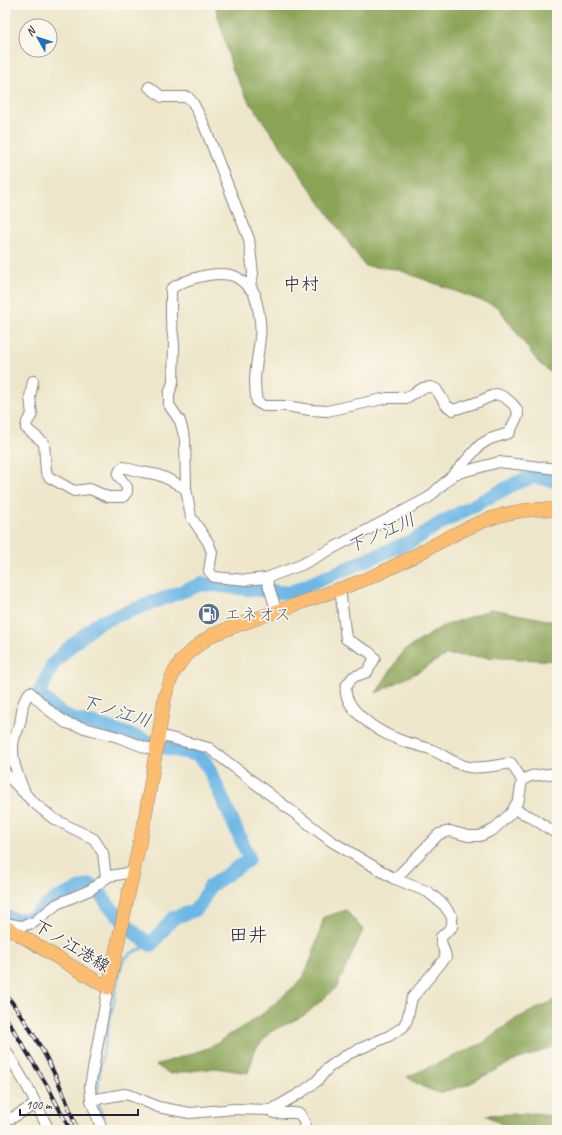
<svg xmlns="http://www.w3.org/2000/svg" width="562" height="1135" font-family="Caveat,'Klee One',sans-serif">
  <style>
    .forest { fill: #8aa456; stroke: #566348 }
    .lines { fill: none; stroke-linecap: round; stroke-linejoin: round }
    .stream { stroke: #6db7e6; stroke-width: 2.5 }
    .river { stroke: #6db7e6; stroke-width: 14 }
    .minor-casing { stroke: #888482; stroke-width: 12 }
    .major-casing { stroke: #888482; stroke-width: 14 }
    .minor { stroke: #fff; stroke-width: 10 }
    .major { stroke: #fcbd6f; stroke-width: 13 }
    .rail-casing { stroke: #22223b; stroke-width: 4 }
    .rail { stroke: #fbf7ec; stroke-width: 2.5; stroke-dasharray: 8; stroke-linecap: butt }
    .labels { text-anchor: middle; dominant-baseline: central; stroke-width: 3.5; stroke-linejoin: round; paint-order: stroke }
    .service-label { font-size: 17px; fill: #4e5e75; stroke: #fbf7ec; text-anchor: start }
    .street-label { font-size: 17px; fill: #22223b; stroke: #fbf7ec }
    .neighbourhood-label { font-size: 18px; fill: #22223b; stroke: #fbf7ec }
    .water-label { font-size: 18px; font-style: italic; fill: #3c5677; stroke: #fbf7ec }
    .quarter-label { font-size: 19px; fill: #22223b; stroke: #fbf7ec }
  </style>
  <rect width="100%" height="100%" fill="#fbf7ec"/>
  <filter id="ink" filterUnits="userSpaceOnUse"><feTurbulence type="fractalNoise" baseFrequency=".025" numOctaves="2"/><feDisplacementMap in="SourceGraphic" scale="8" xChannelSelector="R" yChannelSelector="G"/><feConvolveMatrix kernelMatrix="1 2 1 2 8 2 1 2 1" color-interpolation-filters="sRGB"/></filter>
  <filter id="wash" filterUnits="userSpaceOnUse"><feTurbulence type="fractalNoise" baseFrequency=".012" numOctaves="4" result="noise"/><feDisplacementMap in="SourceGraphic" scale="16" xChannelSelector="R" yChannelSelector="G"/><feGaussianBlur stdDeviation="0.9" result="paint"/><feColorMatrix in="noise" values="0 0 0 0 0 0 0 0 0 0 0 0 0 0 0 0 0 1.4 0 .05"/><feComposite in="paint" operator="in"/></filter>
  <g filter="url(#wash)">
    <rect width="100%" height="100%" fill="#eee6ca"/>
    <g class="forest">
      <path d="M215,5H501L508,11L514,5H557V378L538,362L498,307L396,269L365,266L248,100L232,68Z"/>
      <path d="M492,609L557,622V661L446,655L416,673L376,693L402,652L441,627Z"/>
      <path d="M346,910L363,930L337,987L305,1015L270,1032L255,1050L248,1073L215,1068L170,1074L156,1065L208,1048L260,1016L302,980L312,957L324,917Z"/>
      <path d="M557,999V1046L511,1062L467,1085L439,1093L421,1086L407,1077L483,1043L513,1020Z"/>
      <path d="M538,1113L557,1118V1130H511L486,1115Z"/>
    </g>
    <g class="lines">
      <g class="stream">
        <path d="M97,1097L100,1067L122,963C128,951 140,950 151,945"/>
        <path d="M98,1102L107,1130"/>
      </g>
      <path class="river" d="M5,916L17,920L30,919L54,900L81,888L91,885L98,889L108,905L136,934L151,945L173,918L193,911L200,905L210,886L247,861L249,858L209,769L205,762L197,755L174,750L103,726L71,719L59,712L42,697L40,691L53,664L66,650L98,623L202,584L289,593L414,540L437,525L518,482L534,477L557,481"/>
    </g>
  </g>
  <g filter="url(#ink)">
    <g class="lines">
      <g class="minor-casing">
        <g id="minor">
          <path d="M149,87L162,97H188L193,103L202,120L249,239L253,274L250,285C257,297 262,323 260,337C258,360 252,377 257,402L264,406H286L310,410L327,411L387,398H406L423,388L431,387L436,389L446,405L453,410L478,402L496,394C505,396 518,406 518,415L509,433L490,439L480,445L453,475L428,498L301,565L266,578L246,580L214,577L209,571L212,552L208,542L191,517L186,489L185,439L180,421L169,405V394L173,382L174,344L171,320V289C184,279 217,270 234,276C242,279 249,288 255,294"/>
          <path d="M33,381L30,397L32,415L27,422L26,428L44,443L46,472L49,477L74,491L90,489L108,497H123L127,492V487L118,475L120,470L124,467C137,472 145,472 158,475C168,478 177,484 186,489"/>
          <path d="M455,474L499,462L557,469"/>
          <path d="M266,578L277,612"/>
          <path d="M340,588L346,639L369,652L375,658L367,672L353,677L346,686C342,708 377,731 395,738C406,743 418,745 430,749C443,754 455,765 469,767C483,769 497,765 511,763L522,780L519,799L511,813L493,830L480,836H468L450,831L439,834L395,879"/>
          <path d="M5,773L33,802L54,819L94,839L103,853L106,878"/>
          <path d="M522,780L531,776L557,773"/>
          <path d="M26,795C18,776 10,760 14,738C15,734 18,731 19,727C24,712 19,705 30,692L50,711L66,723L118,737L157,752"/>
          <path d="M514,809L531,817L557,834"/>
          <path d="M5,923L21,926L33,923L57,904L90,890L109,876L134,872"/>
          <path d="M5,1049L28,1088L49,1130"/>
          <path d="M91,1100L125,1094L135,1097L158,1107L190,1113L235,1109L271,1110L302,1092L317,1081L328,1068L348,1054L389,1036L403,1027L407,1020L412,998L446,957C445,950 440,944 441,937L452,927V917L444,905L428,892L393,878L331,841L209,748L159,735"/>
          <path d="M271,1110L274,1113C283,1114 292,1111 300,1114L305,1123L303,1130"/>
          <path d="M5,1117L12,1118L36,1104"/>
          <path d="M102,1130L91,1100L90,1086L108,988"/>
        </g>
      </g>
      <g class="major-casing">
        <path id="major" d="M5,926L108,988L145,818L165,696L173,674L182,660L197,646L212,635C263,615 315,599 366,579C429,555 485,502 557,510"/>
      </g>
      <use href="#minor" class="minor"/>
      <use href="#major" class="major"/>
      <g class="rail-casing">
        <g id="rail">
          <path d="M5,993C36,1033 61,1082 77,1130"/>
          <path d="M5,1016L48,1087L70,1130"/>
        </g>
      </g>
      <use href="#rail" class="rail"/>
    </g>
  </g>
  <defs>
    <g id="fuel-disc" transform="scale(1.15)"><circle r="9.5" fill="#5c6f8a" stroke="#fbf7ec"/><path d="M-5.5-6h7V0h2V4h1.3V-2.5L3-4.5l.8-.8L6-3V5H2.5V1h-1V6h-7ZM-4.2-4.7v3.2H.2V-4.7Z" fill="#fff"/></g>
  </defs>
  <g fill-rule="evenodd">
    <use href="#fuel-disc" x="209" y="614"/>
  </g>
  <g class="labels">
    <g class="service-label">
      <text x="224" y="614">エネオス</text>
    </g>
    <g class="street-label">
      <text transform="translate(72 946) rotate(31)">下ノ江港線</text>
    </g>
    <g class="neighbourhood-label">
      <text x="301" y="284">中村</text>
    </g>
    <g class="water-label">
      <text transform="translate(381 533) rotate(-24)">下ノ江川</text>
      <text transform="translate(116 711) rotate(17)">下ノ江川</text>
    </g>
    <g class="quarter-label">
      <text x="248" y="935">田井</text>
    </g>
  </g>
  <rect width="562" height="1135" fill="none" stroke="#fbf7ec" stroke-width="20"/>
  <g transform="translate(38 38) rotate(309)"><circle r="19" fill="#fbf7ec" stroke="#a4a2a5"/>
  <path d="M0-3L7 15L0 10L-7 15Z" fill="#1f6fb2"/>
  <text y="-6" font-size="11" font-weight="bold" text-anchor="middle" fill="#22223b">N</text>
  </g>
  <path d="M20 1109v6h118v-6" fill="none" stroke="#22223b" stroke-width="2"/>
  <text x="26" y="1109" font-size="12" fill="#22223b" stroke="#fbf7ec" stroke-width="3" paint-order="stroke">100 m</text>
</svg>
